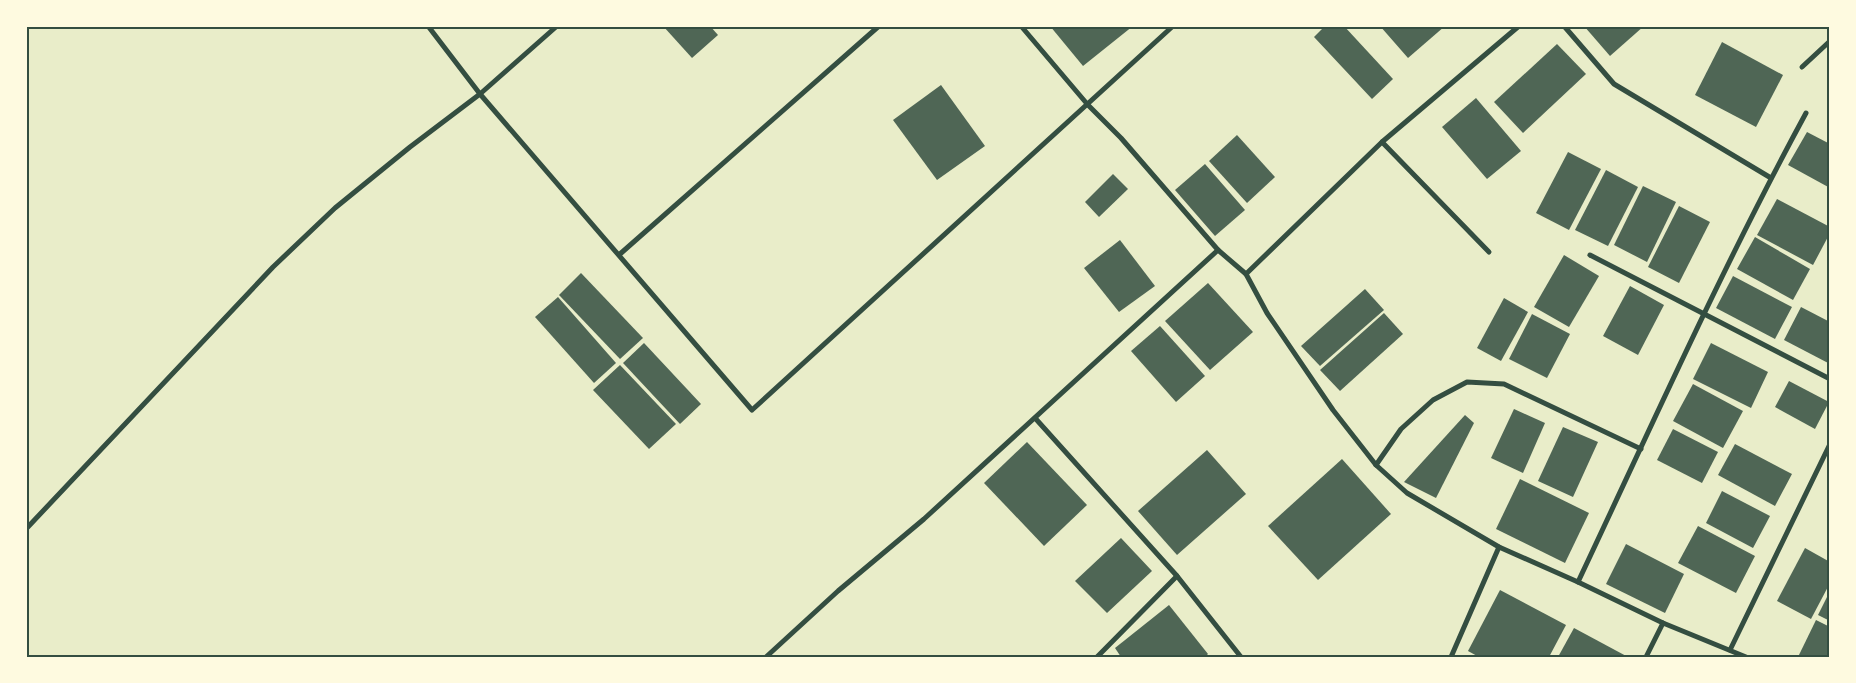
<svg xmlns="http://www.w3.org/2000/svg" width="1856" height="683" font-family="Bitter,serif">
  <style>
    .building { fill: #4f6655 }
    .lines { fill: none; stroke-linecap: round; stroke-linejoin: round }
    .minor { stroke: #344e41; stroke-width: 5 }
    .neatline { fill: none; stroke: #344e41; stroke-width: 2 }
  </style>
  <rect width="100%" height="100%" fill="#e9edc9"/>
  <g class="building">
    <path d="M663,26H710L718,35L692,58Z"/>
    <path d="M1050,26H1133L1083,66Z"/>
    <path d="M1325,26H1344L1393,79L1372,99L1314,37Z"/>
    <path d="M1380,26H1445L1408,58Z"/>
    <path d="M1584,26H1644L1610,56Z"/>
    <path d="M1722,42L1783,75L1756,127L1695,95Z"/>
    <path d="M1557,44L1586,74L1523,133L1494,102Z"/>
    <path d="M941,85L985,146L937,180L893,120Z"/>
    <path d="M1476,98L1521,151L1487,179L1442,127Z"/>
    <path d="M1807,132L1830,144V188L1788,165Z"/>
    <path d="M1237,135L1275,177L1247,203L1209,161Z"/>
    <path d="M1568,152L1601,169L1569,230L1536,213Z"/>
    <path d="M1205,164L1245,210L1215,236L1175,190Z"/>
    <path d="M1606,170L1638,187L1608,246L1575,230Z"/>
    <path d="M1113,174L1128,189L1099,217L1085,202Z"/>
    <path d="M1643,186L1676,202L1647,262L1614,245Z"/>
    <path d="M1777,199L1830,227V233L1813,265L1757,235Z"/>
    <path d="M1679,206L1710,222L1679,283L1648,267Z"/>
    <path d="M1755,237L1810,269L1793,300L1737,269Z"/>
    <path d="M1120,240L1155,286L1119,312L1084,268Z"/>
    <path d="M1564,255L1599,276L1569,327L1534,307Z"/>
    <path d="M581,273L643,338L620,359L559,295Z"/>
    <path d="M1733,276L1792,307L1775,339L1716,308Z"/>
    <path d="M1208,283L1253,332L1210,370L1165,321Z"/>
    <path d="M1630,286L1664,305L1638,355L1603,336Z"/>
    <path d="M1365,289L1384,310L1320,366L1301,346Z"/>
    <path d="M558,297L616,363L594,383L535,317Z"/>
    <path d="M1504,298L1528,312L1501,361L1477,348Z"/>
    <path d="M1801,307L1830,322V364L1784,340Z"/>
    <path d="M1384,313L1403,334L1340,391L1320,370Z"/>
    <path d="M1532,314L1570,334L1547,378L1509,359Z"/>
    <path d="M1160,326L1205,376L1176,402L1131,351Z"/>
    <path d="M644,343L701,404L680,424L623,363Z"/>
    <path d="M1711,343L1768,372L1751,408L1693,379Z"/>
    <path d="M620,365L676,424L649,449L593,390Z"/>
    <path d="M1789,381L1829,402L1815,429L1775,407Z"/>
    <path d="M1693,384L1743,411L1723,448L1673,421Z"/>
    <path d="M1514,409L1545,423L1523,473L1491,458Z"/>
    <path d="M1465,415L1474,423L1436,498L1404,482Z"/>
    <path d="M1563,427L1598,442L1573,497L1538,481Z"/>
    <path d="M1673,429L1718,452L1702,483L1657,460Z"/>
    <path d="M1027,442L1087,505L1044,546L984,483Z"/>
    <path d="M1735,444L1792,474L1775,506L1718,475Z"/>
    <path d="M1207,450L1246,494L1177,555L1138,511Z"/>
    <path d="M1342,459L1391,514L1318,580L1268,526Z"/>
    <path d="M1520,479L1589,513L1565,563L1496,529Z"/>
    <path d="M1722,491L1770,516L1753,548L1706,523Z"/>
    <path d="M1698,526L1755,556L1736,593L1678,563Z"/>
    <path d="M1121,538L1152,571L1107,613L1075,581Z"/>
    <path d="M1626,544L1684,574L1665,613L1606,584Z"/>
    <path d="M1805,548L1830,562V583L1811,619L1777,601Z"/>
    <path d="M1500,590L1566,625L1549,657H1479L1468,651Z"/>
    <path d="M1830,591V621L1818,615Z"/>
    <path d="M1169,605L1208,654L1205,657H1121L1115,648Z"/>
    <path d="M1816,620L1830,627V657H1798Z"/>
    <path d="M1574,628L1628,657H1558Z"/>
  </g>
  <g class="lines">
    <g class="minor">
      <path d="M428,26L480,94L752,410L1173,26"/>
      <path d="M1021,26L1088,105L1121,138L1218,250L1246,274"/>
      <path d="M1519,26L1382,142L1246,274L1267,313L1333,410L1376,465L1407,493L1499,547L1578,582L1663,623L1746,657"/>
      <path d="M1564,26L1614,84L1771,178"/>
      <path d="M1802,67L1830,41"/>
      <path d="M1382,142L1489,252"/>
      <path d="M620,254L879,26"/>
      <path d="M1590,255L1830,379"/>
      <path d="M1035,418L1177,576L1241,657"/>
      <path d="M1376,465L1401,429L1433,400L1467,382L1504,384L1641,449"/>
      <path d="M26,529L273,267L335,208L410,147L480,94L557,26"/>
      <path d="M1578,582C1652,425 1723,266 1806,113"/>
      <path d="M1730,650L1830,444"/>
      <path d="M766,657L838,591L924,519L1218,250"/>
      <path d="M1097,657L1177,576"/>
      <path d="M1451,657L1499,547"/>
      <path d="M1646,657L1663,623"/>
    </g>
  </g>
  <rect width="1856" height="683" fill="none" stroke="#fefae0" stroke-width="55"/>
  <rect x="28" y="28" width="1800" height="628" class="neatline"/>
</svg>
